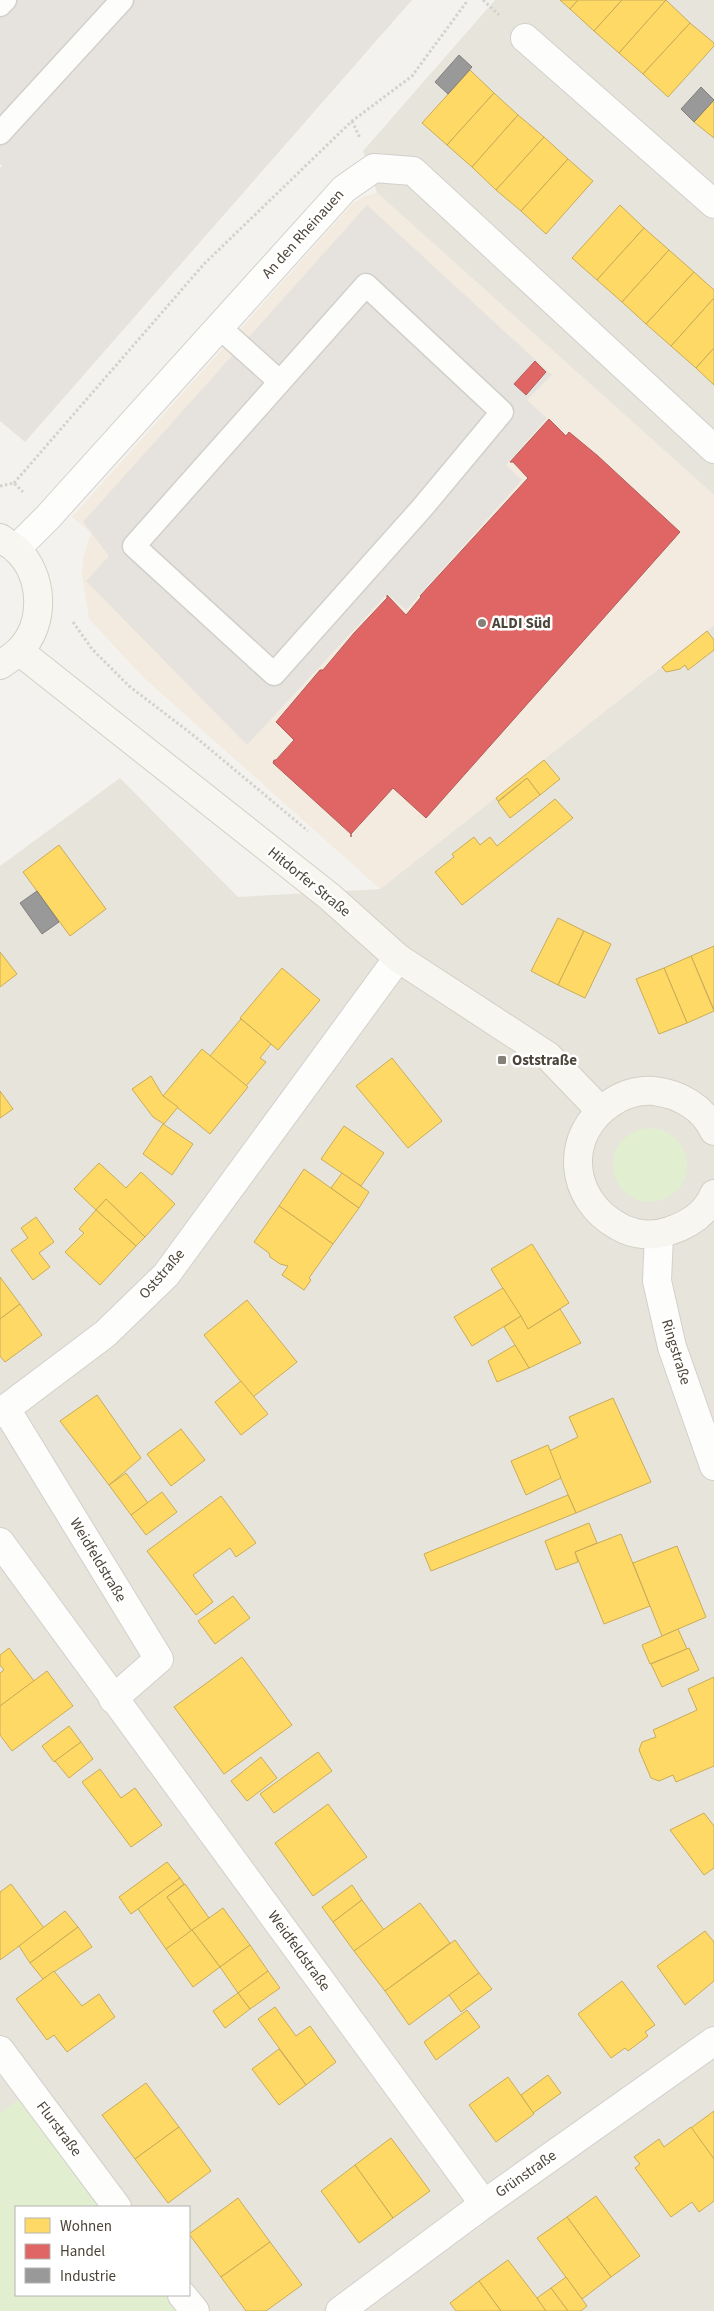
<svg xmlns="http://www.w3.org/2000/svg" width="714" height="2311" font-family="'Source Sans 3',sans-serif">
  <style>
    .residential { fill: #e7e4dc; fill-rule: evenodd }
    .commercial { fill: #f3ebdf }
    .green { fill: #e1eecf }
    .parking { fill: #e6e3df }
    .homes { fill: #ffd966; stroke: #c9ac58 }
    .shops { fill: #e06666; stroke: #b35c58 }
    .industry { fill: #999; stroke: #82807c }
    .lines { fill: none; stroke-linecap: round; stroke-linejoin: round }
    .lane-casing { stroke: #d2d0cb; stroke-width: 25 }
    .street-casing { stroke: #d2d0cb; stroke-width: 30 }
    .secondary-casing { stroke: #d3cfc5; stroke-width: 30 }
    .path { stroke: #d3d2cc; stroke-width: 3; stroke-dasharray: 2.5 2.5; stroke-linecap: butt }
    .lane { stroke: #fdfdfc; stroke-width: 22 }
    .street { stroke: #fdfdfc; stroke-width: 28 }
    .secondary { stroke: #f7f6f1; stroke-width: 28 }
    .poi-dot { fill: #868178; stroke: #fff; stroke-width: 2 }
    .labels { text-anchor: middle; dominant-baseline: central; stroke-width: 5; stroke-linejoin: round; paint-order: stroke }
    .street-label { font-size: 15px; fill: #4b4439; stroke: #fff }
    .poi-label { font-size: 15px; font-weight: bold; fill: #4b4439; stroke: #fff; text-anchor: start }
  </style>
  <rect width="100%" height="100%" fill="#f4f2ee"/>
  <g class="residential">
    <path d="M495,0H714V495L377,193L363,151Z"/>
    <path d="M714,625V2311H0V866L120,778L238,897L380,889ZM16,2207H189V2295H16Z"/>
  </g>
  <path class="commercial" d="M377,193L714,495V625L380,889L143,677L89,619L82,574L83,558L91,533L72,517L352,204L365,196Z"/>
  <g class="green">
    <circle cx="650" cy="1165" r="37"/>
    <path d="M22,2097L103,2207H16V2295H167L179,2311H0V2113Z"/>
  </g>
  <g class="parking">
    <path d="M0,0H412L25,442L0,421V168L2,166L0,164Z"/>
    <path d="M367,205L552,375L527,400L547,418L506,465L522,480L406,610L387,594L247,745L86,581L109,556L83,522Z"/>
  </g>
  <g class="homes">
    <path d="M560,0H578L570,9Z"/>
    <path d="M578,0H622L594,31L570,9Z"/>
    <path d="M622,0H666L619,53L594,31Z"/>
    <path d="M666,0L690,23L643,74L619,53Z"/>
    <path d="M690,23L714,43V46L668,97L643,74Z"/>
    <path d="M470,70L494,93L447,145L422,123Z"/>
    <path d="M494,93L518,115L472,167L447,145Z"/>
    <path d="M714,100V138L694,122Z"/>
    <path d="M518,115L544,137L496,190L472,167Z"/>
    <path d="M544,137L568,159L521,211L496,190Z"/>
    <path d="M568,159L593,181L546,234L521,211Z"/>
    <path d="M620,205L644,228L597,280L572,258Z"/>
    <path d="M644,228L669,250L622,302L597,280Z"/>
    <path d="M669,250L694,272L646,324L622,302Z"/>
    <path d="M694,272L714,290V298L671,346L646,324Z"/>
    <path d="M714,298V348L696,368L671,346Z"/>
    <path d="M714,348V385L696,368Z"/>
    <path d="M707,631L714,640V650L688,670L685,665L680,669L666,672L662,667Z"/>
    <path d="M544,760L560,779L540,795L527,778L498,801L496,798Z"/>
    <path d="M527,778L540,795L510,818L498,802Z"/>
    <path d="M555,799L573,818L462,905L435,872L454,857L452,854L474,837L480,845L490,837L497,846Z"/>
    <path d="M59,845L106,909L70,936L23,872Z"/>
    <path d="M558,918L584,931L558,985L531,971Z"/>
    <path d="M584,931L611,944L585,998L558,985Z"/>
    <path d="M714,946V1010L691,956Z"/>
    <path d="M0,952L17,974L0,987Z"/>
    <path d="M691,956L714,1011L687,1023L664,968Z"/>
    <path d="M282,968L320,1000L278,1050L240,1018Z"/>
    <path d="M664,968L687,1023L659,1034L636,979Z"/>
    <path d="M241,1019L271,1044L260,1058L266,1062L246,1086L210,1056Z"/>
    <path d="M202,1049L248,1087L210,1134L163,1096Z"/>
    <path d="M392,1058L442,1121L408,1148L356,1086Z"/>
    <path d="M151,1076L163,1096L178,1107L164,1124L153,1117L132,1089Z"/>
    <path d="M0,1091L13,1109L0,1118Z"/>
    <path d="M163,1124L193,1144L172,1175L143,1154Z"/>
    <path d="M344,1126L384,1153L361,1186L321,1159Z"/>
    <path d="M99,1163L126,1188L141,1172L175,1204L145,1237L106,1199L96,1210L74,1189Z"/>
    <path d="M304,1169L359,1208L333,1244L279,1206Z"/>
    <path d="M342,1173L369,1192L359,1208L331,1188Z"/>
    <path d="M106,1199L145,1237L136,1246L96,1210Z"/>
    <path d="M279,1206L333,1244L309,1278L311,1280L304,1290L282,1275L288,1266L280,1264L270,1257L269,1253L254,1242Z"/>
    <path d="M96,1210L136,1246L100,1285L65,1252L84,1233L79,1229Z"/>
    <path d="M36,1217L54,1242L39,1253L50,1267L33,1280L11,1250L28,1238L21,1228Z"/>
    <path d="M532,1244L569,1303L528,1329L491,1269Z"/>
    <path d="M0,1277L20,1304L0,1319Z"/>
    <path d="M503,1288L521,1316L472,1346L454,1317Z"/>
    <path d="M247,1300L297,1362L253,1397L204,1335Z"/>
    <path d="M20,1304L42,1335L5,1362L0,1356V1319Z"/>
    <path d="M560,1309L581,1343L529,1368L504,1327L521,1316L528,1329Z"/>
    <path d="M515,1345L529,1368L497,1382L488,1361Z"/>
    <path d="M241,1381L268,1414L241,1435L215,1402Z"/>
    <path d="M97,1395L141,1458L109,1485L60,1421Z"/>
    <path d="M613,1398L651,1482L576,1513L549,1451L578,1437L569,1417Z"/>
    <path d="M181,1429L205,1460L171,1486L147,1454Z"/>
    <path d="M548,1445L561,1478L526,1495L511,1461Z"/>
    <path d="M126,1473L148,1503L131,1515L109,1485Z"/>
    <path d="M162,1492L177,1512L146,1535L131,1515Z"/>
    <path d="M568,1495L576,1513L431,1571L424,1554Z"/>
    <path d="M221,1496L256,1543L236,1557L230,1548L193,1575L213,1602L196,1615L147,1551Z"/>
    <path d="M589,1523L597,1543L575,1552L578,1562L556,1570L545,1541Z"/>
    <path d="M621,1534L650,1606L604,1624L575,1552Z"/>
    <path d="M677,1546L706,1617L662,1636L633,1563Z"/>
    <path d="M233,1596L250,1618L215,1644L198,1621Z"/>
    <path d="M678,1629L687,1649L650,1664L642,1645Z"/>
    <path d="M9,1648L34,1681L0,1706V1673L4,1670L0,1665V1655Z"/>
    <path d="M689,1648L699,1670L662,1687L651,1664Z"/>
    <path d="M242,1657L292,1725L224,1774L174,1707Z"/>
    <path d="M47,1671L73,1706L12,1751L0,1735V1706Z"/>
    <path d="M714,1677V1766L676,1782L673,1775L659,1781L651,1778L639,1750L642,1742L656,1737L653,1730L697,1710L688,1689Z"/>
    <path d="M69,1726L81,1742L54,1762L42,1746Z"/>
    <path d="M81,1742L93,1759L69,1778L55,1761Z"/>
    <path d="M318,1752L332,1771L274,1813L260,1794Z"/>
    <path d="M261,1757L277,1778L247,1801L231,1781Z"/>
    <path d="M100,1769L121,1798L135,1788L162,1825L131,1847L82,1782Z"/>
    <path d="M328,1804L367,1857L313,1896L275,1843Z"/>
    <path d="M704,1813L714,1826V1868L704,1875L670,1830Z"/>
    <path d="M167,1862L180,1878L131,1914L119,1897Z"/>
    <path d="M180,1878L184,1884L167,1897L192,1931L166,1949L138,1909Z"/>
    <path d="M11,1884L44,1928L0,1960V1892Z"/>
    <path d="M185,1884L209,1918L192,1931L167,1897Z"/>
    <path d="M352,1885L362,1900L333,1922L322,1907Z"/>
    <path d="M362,1900L384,1930L354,1951L333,1922Z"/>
    <path d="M420,1903L450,1943L385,1991L354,1951Z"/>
    <path d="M223,1908L250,1945L220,1967L192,1930Z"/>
    <path d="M65,1911L78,1927L30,1963L19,1946Z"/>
    <path d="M78,1927L92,1947L43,1979L30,1963Z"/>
    <path d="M192,1930L220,1967L193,1987L166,1949Z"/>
    <path d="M705,1931L714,1942V1981L685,2005L657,1966Z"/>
    <path d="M455,1940L479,1973L409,2025L385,1991Z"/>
    <path d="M250,1945L268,1971L238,1993L220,1967Z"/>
    <path d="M54,1971L82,2006L99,1994L115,2017L67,2052L54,2035L47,2040L16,1999Z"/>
    <path d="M268,1971L280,1988L250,2009L238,1993Z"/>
    <path d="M479,1973L492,1989L461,2012L449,1995Z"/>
    <path d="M622,1981L655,2025L645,2032L648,2036L628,2051L625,2048L611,2058L578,2014Z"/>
    <path d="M238,1993L250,2009L225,2028L213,2011Z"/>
    <path d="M275,2007L296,2036L310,2026L336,2062L306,2085L258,2019Z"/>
    <path d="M467,2010L480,2027L436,2060L424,2042Z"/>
    <path d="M279,2049L306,2085L279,2105L252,2069Z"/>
    <path d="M548,2075L561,2093L533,2113L521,2095Z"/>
    <path d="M508,2077L534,2114L496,2142L469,2105Z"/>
    <path d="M146,2083L179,2127L135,2159L102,2115Z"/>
    <path d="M714,2111V2159L691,2128Z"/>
    <path d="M179,2127L211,2171L168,2203L135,2159Z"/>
    <path d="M691,2127L714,2159V2201L699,2212L692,2202L671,2217L635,2168L640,2164L634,2157L659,2139L664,2147Z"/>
    <path d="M391,2138L430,2191L393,2218L355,2165Z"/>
    <path d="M355,2165L393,2218L359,2243L321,2191Z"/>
    <path d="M596,2196L640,2256L611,2277L567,2217Z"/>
    <path d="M238,2198L270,2242L221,2277L189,2234Z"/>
    <path d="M567,2217L611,2277L582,2299L537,2238Z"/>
    <path d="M270,2242L302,2285L266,2311H246L221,2277Z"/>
    <path d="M508,2260L537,2298L546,2311H501L479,2281Z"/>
    <path d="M566,2277L587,2306L581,2311H568L551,2288Z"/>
    <path d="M479,2281L501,2311H456L450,2303Z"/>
    <path d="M551,2288L568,2311H546L537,2298Z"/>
  </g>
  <g class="shops">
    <path d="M535,361L546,372L526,395L514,384Z"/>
    <path d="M549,419L566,436L569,432L598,456L680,532L426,818L393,788L351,834V837V834L273,763L274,760H276L294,740L276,722L320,670H323L354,633L387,598V595L406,615L421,597L420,596L528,478L513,462H510Z"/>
  </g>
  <g class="industry">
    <path d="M459,55L472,67L448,94L435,82Z"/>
    <path d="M701,87L714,100L694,122L681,109Z"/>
    <path d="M37,891L59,922L42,934L20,903Z"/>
  </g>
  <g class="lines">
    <g class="lane-casing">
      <g id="lane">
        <path d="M0,5L5,0"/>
        <path d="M0,133L122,0"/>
        <path d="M366,285L502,412L422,508L274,674L134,546Z"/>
        <path d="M219,327L279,381"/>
      </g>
    </g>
    <g class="street-casing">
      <g id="street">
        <path d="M525,38L714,204"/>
        <path d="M16,549L48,517L344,189L374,168L413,171L714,449"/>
        <path d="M659,1235L657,1281L672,1347L714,1466"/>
        <path d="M6,1409L159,1659L113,1699"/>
        <path d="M0,1413L105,1334L166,1275L398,958"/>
        <path d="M0,1542L484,2204"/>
        <path d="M0,2050L117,2207"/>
        <path d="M182,2295L195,2311"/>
        <path d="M340,2311L484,2204L714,2041"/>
      </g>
    </g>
    <g class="secondary-casing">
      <g id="secondary">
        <path d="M0,538C5,542 12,545 16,549C44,575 46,624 19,651C14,656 6,661 0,665"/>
        <path d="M19,651L330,897L398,958L548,1056L600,1110"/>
        <path d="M714,1131C703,1107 679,1094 654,1091C639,1090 624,1094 611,1103C563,1135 569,1199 618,1226C633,1235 653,1237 669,1231C688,1225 706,1214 714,1194"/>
      </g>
    </g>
    <g class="path">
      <path d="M483,0L499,15"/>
      <path d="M352,121L360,138"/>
      <path d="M14,483L204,264L352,121L412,76L468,0"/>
      <path d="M0,486L14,483L23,492"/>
      <path d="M73,622L92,649L129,686L193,735L308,831"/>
    </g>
    <use href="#lane" class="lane"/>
    <use href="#street" class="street"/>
    <use href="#secondary" class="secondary"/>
  </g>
  <g class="poi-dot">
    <circle cx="482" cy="623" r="5"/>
    <rect x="497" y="1055" width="10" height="10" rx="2.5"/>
  </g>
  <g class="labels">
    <g class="street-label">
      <text transform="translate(303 234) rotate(-48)">An den Rheinauen</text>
      <text transform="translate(309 882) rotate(39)">Hitdorfer Straße</text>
      <text transform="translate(162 1274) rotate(-49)">Oststraße</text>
      <text transform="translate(676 1352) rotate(73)">Ringstraße</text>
      <text transform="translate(98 1560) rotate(59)">Weidfeldstraße</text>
      <text transform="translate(299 1951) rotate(54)">Weidfeldstraße</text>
      <text transform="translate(59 2129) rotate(53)">Flurstraße</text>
      <text transform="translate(526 2174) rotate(-35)">Grünstraße</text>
    </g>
    <g class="poi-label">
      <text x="492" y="623">ALDI Süd</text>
      <text x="512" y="1060">Oststraße</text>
    </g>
  </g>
  <rect x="15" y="2206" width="175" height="90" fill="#ffffff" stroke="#b7b4b0"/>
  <rect x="25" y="2218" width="25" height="15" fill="#ffd966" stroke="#b7b4b0"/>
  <text x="60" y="2231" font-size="15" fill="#4b4439">Wohnen</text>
  <rect x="25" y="2244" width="25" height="15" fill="#e06666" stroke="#b7b4b0"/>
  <text x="60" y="2256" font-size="15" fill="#4b4439">Handel</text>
  <rect x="25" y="2268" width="25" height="15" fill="#999999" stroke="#b7b4b0"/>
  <text x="60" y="2281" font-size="15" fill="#4b4439">Industrie</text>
</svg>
